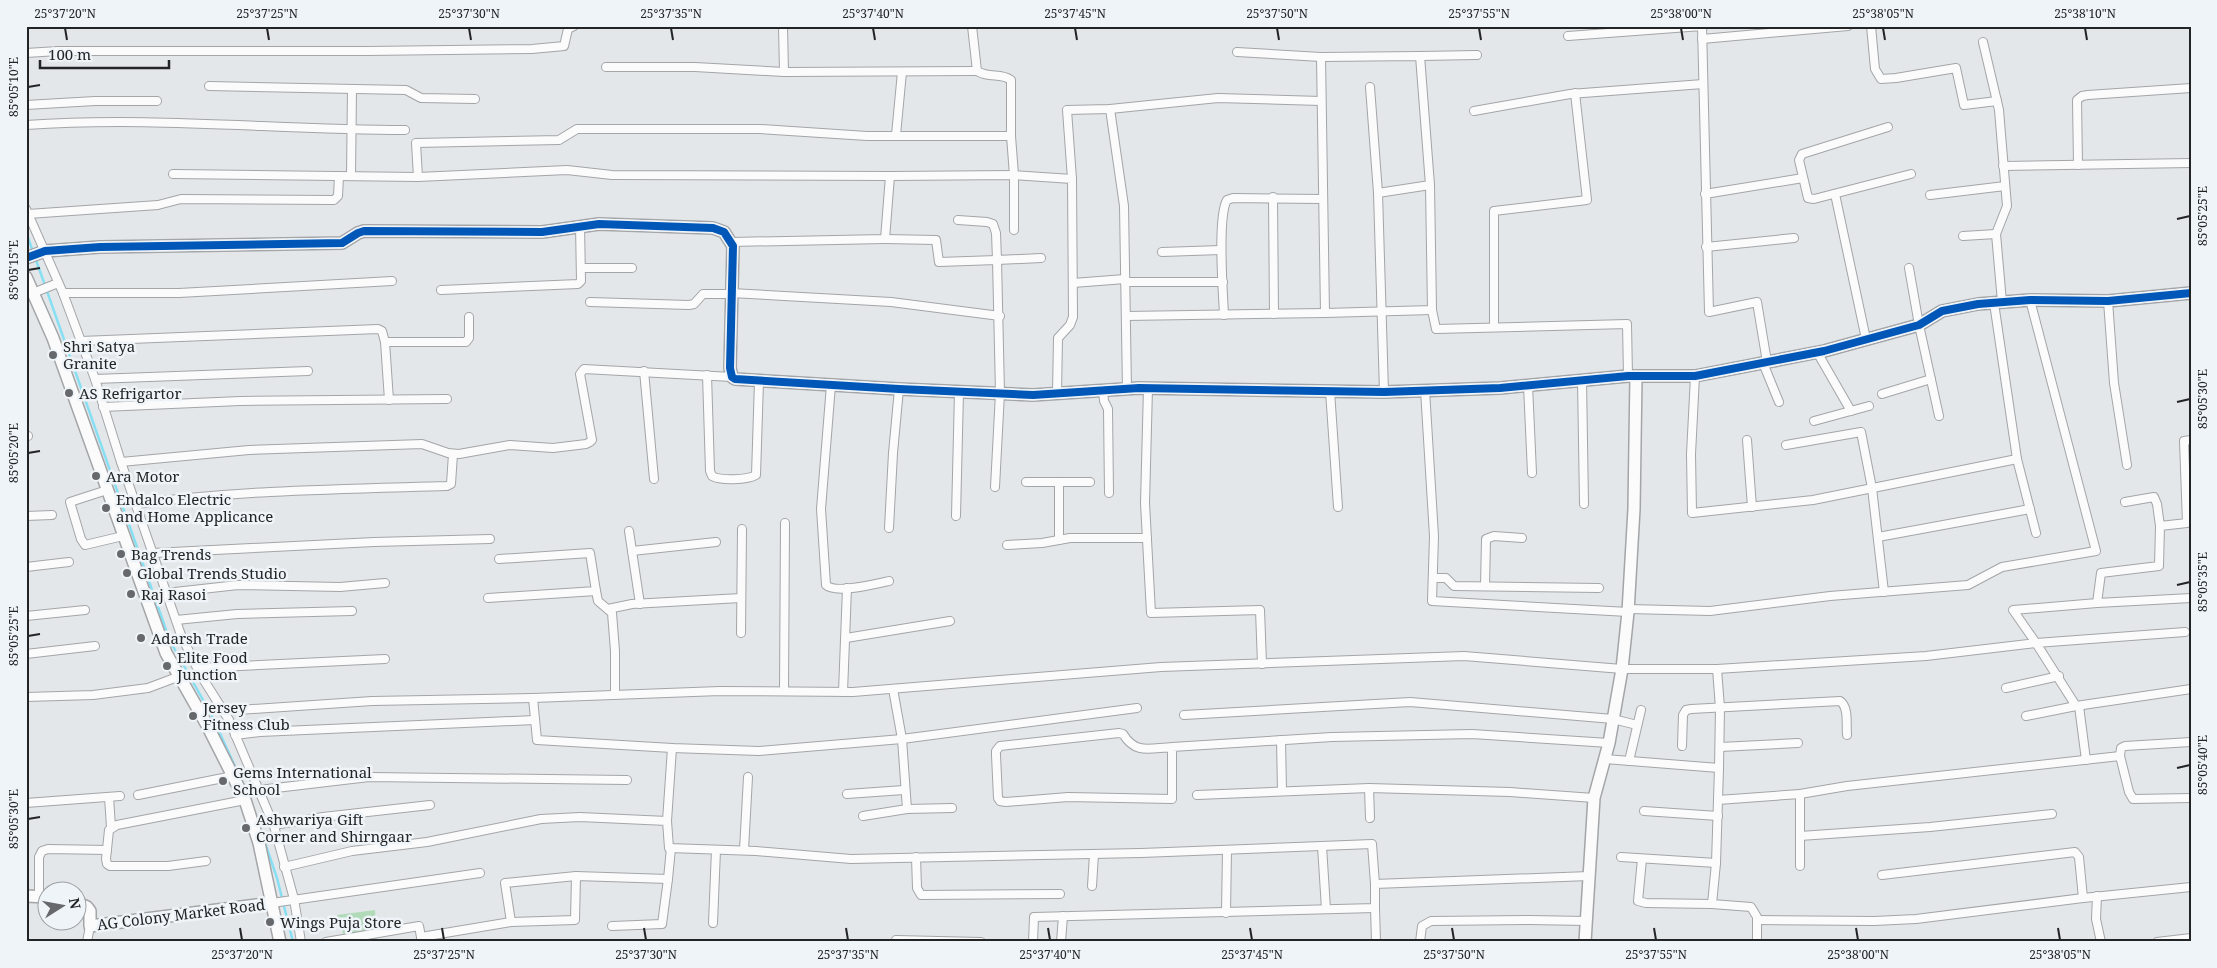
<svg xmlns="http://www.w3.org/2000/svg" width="2217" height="968" font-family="'Noto Serif',serif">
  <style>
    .green { fill: #b1dab8 }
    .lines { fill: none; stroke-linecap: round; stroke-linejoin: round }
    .stream { stroke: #87dff3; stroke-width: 2.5 }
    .street-casing { stroke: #a3a5a7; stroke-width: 10 }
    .secondary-casing { stroke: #a3a5a7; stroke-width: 14 }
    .street { stroke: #fbfbfc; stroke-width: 8 }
    .secondary { stroke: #fbfbfc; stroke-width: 11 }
    .cycleway-casing { stroke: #eff4f9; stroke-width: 11 }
    .cycleway { stroke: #0057b8; stroke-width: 8 }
    .ticks { fill: none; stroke: #222426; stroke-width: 2 }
    .poi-dot { fill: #66686b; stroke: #eff4f9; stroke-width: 2 }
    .labels { text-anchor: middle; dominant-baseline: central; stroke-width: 5; stroke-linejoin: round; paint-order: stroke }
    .poi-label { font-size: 15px; fill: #222426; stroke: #eff4f9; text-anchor: start }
    .street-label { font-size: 15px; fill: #222426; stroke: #eff4f9 }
    .neatline { fill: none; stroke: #222426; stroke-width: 2 }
    .ticks-label { font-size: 12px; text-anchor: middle; fill: #222426 }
  </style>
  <rect width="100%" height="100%" fill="#e4e7ea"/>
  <path class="green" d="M375,910L377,942H346L337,915Z"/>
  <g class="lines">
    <g class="stream">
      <path d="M26,232L33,252"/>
      <path d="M35,257L170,641L212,716L248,795"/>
      <path d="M264,840L277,878L293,942"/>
    </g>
    <g class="street-casing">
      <g id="street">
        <path d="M783,26L784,72L977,71"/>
        <path d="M972,26L977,71C990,79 1000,72 1011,80V136L1014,175L1072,179L1073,317L1070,325L1058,338L1057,393"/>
        <path d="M1871,26L1875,69L1881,79L1896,78L1956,68L1964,105L1997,101"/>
        <path d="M1568,36L1702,26L1709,312L1757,302L1767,362"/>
        <path d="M1702,39L1848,26"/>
        <path d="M1983,42L1999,110L2007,206L1996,234L2002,302"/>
        <path d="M1237,52L1321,57"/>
        <path d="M26,53L58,51H367L532,49L564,46L568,29L574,26"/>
        <path d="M1420,56L1430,185L1432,310L1325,313L1321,57Z"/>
        <path d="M1420,56L1477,55"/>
        <path d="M606,67H695L784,72"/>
        <path d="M209,86L406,90L421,98L475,99"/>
        <path d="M1370,87L1378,193L1384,392"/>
        <path d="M26,105L95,101H157"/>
        <path d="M1110,109L1124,206L1127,389"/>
        <path d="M1474,111L1570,94L1703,84"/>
        <path d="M26,125C153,116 279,130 405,130"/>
        <path d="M1888,127L1802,154L1799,160L1808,198L1814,199L1911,174"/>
        <path d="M896,135L902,72"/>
        <path d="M2078,165L2077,100L2082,96L2088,95L2191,88"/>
        <path d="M2003,166L2191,163"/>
        <path d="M173,174L418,177L567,170L612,175L890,176"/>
        <path d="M351,176L352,89"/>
        <path d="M418,177L416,143L559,140L577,129H760L867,136H1011"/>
        <path d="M1072,179L1067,110L1110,109L1218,98L1321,101"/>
        <path d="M1378,193L1430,185"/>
        <path d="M1705,194L1803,178"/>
        <path d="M1835,194L1866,339"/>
        <path d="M1930,195L2005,186"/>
        <path d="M1273,197L1274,314"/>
        <path d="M26,209L63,293L95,379L121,462L181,635L200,674L229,720L274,826L294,899L301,942"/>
        <path d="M28,214L158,205L181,199L334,200L338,196L339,176"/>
        <path d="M958,220L987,222L993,224L996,233L997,260L1041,258"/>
        <path d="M1963,236L1996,234"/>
        <path d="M885,239L936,240L939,262L997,260L1000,393L995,487"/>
        <path d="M731,242L885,239L890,176L1014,175V230"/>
        <path d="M1706,247L1794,238"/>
        <path d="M1162,252L1221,250"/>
        <path d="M581,268H632"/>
        <path d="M1909,268L1919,325L1939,416"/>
        <path d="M1125,282H1223"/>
        <path d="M1073,283L1125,279"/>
        <path d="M441,290L578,284L581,281L580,225"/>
        <path d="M33,293L58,283"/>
        <path d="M63,293H179L392,281"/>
        <path d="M731,293L891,302L1000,316"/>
        <path d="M2108,301L2114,383L2127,465"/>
        <path d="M590,302L689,305L694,304L703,294H731"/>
        <path d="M1994,303L2017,459L2036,533"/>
        <path d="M1432,310L1436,329L1627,324L1628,376"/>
        <path d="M1224,315C1223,292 1217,217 1227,200L1233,198L1323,199"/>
        <path d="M1126,316L1325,313"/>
        <path d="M1494,327V211L1587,200L1575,93"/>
        <path d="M81,341L378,329L382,331L385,342L389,400"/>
        <path d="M385,342H466L469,338V317"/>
        <path d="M1817,352L1851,411"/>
        <path d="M1763,363L1779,402"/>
        <path d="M644,371L654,479"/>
        <path d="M707,375L710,471L712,476C721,481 747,480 756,475L759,381"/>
        <path d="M1695,376L1691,454L1692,513L1813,500L2017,459"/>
        <path d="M95,379L308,371"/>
        <path d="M1582,380L1584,504"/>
        <path d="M831,385L821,509L826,585C835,594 876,584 889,581"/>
        <path d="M1528,385L1532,473"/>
        <path d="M1148,388L1145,503L1151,613L1260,610L1262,664"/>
        <path d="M1103,390L1104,401L1108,409L1109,493"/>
        <path d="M1425,390L1434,536L1432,601L1628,612"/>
        <path d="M1330,391L1338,507"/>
        <path d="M1882,394L1931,379"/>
        <path d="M103,407L240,401L447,399"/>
        <path d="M1814,421L1869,406"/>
        <path d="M26,436H28"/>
        <path d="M1747,440L1752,507"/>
        <path d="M1786,445L1861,432L1872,488L1884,592"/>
        <path d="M121,462L249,450L422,444L448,453L459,454L510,445L553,448L586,444L590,442L592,440L580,374L584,369L732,377"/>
        <path d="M1026,482H1090"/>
        <path d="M107,490L70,502L81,539L85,545L123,536"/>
        <path d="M2125,502L2154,497L2157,504L2160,526"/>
        <path d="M136,504C239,490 344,489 447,486L451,484L453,454"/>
        <path d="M26,516L52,515"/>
        <path d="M956,516L959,392"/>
        <path d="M889,528L893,453L899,389"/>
        <path d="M629,531L640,604"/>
        <path d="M1878,537L2030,509"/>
        <path d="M1059,540V482"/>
        <path d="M1007,545L1042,543L1070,538H1147"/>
        <path d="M632,551L716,542"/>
        <path d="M153,553L374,542L490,539"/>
        <path d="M26,567L69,562"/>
        <path d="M1433,578H1446L1454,586L1599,588"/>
        <path d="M1485,586L1486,539L1494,536L1522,538"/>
        <path d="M596,591L598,601L612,613L615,651V695"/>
        <path d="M166,593L238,585L340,587L385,583"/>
        <path d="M488,598L596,591L590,553L499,559"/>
        <path d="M2097,603L2191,598"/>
        <path d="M608,609L632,604L741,598"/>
        <path d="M1628,609L1710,611L1830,596L1968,585L2002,567L2096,551L2030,300"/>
        <path d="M26,616L85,610"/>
        <path d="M176,620L237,614L352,611"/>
        <path d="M2185,632L2036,643L2076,706L2191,689"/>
        <path d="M741,633L742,529"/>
        <path d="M846,638L950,621"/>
        <path d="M26,654L95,646"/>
        <path d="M198,668L385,659"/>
        <path d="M2006,688L2059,676"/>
        <path d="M784,691L785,523"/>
        <path d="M843,692L847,588"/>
        <path d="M26,697L93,695L148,688L180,676"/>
        <path d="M533,698L537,740L672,748L759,751L902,739L1137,708"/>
        <path d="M2079,706L2086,760"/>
        <path d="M224,711L372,701L533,698L720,691L853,692L1161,667L1464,656L1622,669H1717L1926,656L2036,643L2013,610L2097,603L2101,573L2159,566L2160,526L2187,523L2184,441L2191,440"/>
        <path d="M1184,715L1410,702L1613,719L1637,725"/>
        <path d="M2026,716L2076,706"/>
        <path d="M235,735L260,732L535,720"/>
        <path d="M1281,740L1282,791"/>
        <path d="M1682,746L1683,715L1686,710L1691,709L1840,701C1849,707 1846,724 1847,735"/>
        <path d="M1172,747C1150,748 1136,755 1123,734L1119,733L1000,746L996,751V755L998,798L1000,801L1006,802L1068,797L1172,799V747L1332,737L1472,734L1609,743"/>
        <path d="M1720,747L1798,743"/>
        <path d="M2120,756L2121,748L2125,746L2191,742"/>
        <path d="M1605,759L1719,768L1720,708L1717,669"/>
        <path d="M1629,761L1641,710"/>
        <path d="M1719,768L1716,863L1712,904L1751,907L1757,917V942"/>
        <path d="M1369,788L1370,818"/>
        <path d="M259,790L369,777L627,780"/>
        <path d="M847,794L904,790"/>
        <path d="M138,795L233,776"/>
        <path d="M1197,795L1369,788L1510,792L1594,798"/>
        <path d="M109,797L111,827"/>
        <path d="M1718,800L1800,794L1847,786L2120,756L2129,792L2133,799L2191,798"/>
        <path d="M26,803L120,796"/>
        <path d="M907,809L952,808"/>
        <path d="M1644,811L1718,816"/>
        <path d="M863,816L907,809L902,739L893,689"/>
        <path d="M667,821L672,748"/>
        <path d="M274,825L323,817L430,805"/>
        <path d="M1800,836L1930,827L2052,814"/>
        <path d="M1322,846L1326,909"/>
        <path d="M744,850L748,777"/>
        <path d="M916,857L917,888L921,895L1060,894"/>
        <path d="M1621,857L1716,863"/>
        <path d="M1642,859L1638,901L1646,903L1712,904"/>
        <path d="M206,861L168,866H110L107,864L106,859L109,830L117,825L245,800"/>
        <path d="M1800,866V794"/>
        <path d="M284,867L352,851L427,842L541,819L580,817L667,821L669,848L756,851L851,859L1141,853L1372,844L1375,884"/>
        <path d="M1882,875L2075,852L2079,857L2083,898"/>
        <path d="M1092,886L1094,854"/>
        <path d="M39,896V857L42,851L48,849L107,850"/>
        <path d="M2097,896L2096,919L2101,942"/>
        <path d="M272,903L480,873"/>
        <path d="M1375,908L1376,942"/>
        <path d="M1226,913L1227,850"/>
        <path d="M1757,920L1874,921L1916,919L2083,898L2191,887"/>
        <path d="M511,922L505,883L576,876L668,879L671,848"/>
        <path d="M713,923L716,850"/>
        <path d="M612,926L662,924L668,879"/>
        <path d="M896,940L981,942"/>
        <path d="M87,942L90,926"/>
        <path d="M326,942L419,926L421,937"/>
        <path d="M422,942L421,937L511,922L575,920L576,876"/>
        <path d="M1033,942L1034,917L1375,908V884L1589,876"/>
        <path d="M1061,942L1063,916"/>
        <path d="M1420,942L1422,926L1431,921L1529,920L1587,921"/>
        <path d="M2157,942L2191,938"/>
      </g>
    </g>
    <g class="secondary-casing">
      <g id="secondary">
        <path d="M26,258L45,251L100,247L342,243L358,233L364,231L542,232L599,224L713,228L724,232L733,246L730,368L732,377L735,379L899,389L1033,395L1139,388L1384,392L1500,388L1628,376H1695L1824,351L1919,325L1942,311L1978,304L2030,300L2108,301L2191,293"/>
        <path d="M26,277L53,338L166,653L207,725L245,800L259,843L280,942"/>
        <path d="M26,896L48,897"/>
        <path d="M78,903L87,907L90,911V926L272,903"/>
        <path d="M1585,942L1594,798L1609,743L1622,669L1628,612L1634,509L1636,376"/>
      </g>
    </g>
    <use href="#street" class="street"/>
    <use href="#secondary" class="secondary"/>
    <g class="cycleway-casing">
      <path id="cycleway" d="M26,258L45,251L100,247L342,243L358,233L364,231L542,232L599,224L713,228L724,232L733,246L730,368L732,377L735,379L899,389L1033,395L1139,388L1384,392L1500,388L1628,376H1695L1824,351L1919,325L1942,311L1978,304L2030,300L2108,301L2191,293"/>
    </g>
    <use href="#cycleway" class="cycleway"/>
  </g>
  <path class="ticks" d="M65,28L67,40M267,28L269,40M469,28L471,40M671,28L673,40M873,28L875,40M1075,28L1077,40M1277,28L1279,40M1479,28L1481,40M1681,28L1683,40M1883,28L1885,40M2085,28L2087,40M28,87L40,85M2177,219L2190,216M28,270L40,268M2177,402L2190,399M28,453L40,451M2177,585L2190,582M28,636L40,634M2177,768L2190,765M28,819L40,817M240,928L242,940M442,928L444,940M644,928L646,940M846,928L848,940M1048,928L1050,940M1250,928L1252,940M1452,928L1454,940M1654,928L1656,940M1856,928L1858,940M2058,928L2060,940"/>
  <g class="poi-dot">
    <circle cx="53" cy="355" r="5"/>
    <circle cx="69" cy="393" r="5"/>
    <circle cx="96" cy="476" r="5"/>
    <circle cx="106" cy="508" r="5"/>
    <circle cx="121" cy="554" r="5"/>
    <circle cx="127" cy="573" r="5"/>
    <circle cx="131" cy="594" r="5"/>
    <circle cx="141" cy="638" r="5"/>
    <circle cx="167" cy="666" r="5"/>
    <circle cx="193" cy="716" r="5"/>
    <circle cx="223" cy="781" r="5"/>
    <circle cx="246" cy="828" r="5"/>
    <circle cx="270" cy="922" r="5"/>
  </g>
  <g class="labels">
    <g class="poi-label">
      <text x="63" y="346">Shri Satya<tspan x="63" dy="17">Granite</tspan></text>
      <text x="79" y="393">AS Refrigartor</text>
      <text x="106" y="476">Ara Motor</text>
      <text x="116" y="499">Endalco Electric<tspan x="116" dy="17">and Home Applicance</tspan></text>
      <text x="131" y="554">Bag Trends</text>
      <text x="137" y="573">Global Trends Studio</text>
      <text x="141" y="594">Raj Rasoi</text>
      <text x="151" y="638">Adarsh Trade</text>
      <text x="177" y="657">Elite Food<tspan x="177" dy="17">Junction</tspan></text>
      <text x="203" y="707">Jersey<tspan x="203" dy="17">Fitness Club</tspan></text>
      <text x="233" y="772">Gems International<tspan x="233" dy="17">School</tspan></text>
      <text x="256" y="819">Ashwariya Gift<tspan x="256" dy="17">Corner and Shirngaar</tspan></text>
      <text x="280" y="922">Wings Puja Store</text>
    </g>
    <g class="street-label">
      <text transform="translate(181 914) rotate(-7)">AG Colony Market Road</text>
    </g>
  </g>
  <rect width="2217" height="968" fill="none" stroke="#eff4f9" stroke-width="55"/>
  <g transform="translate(62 906) rotate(79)"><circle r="24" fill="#eff4f9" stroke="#9da1a5"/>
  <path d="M0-4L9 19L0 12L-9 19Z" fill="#66686b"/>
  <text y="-8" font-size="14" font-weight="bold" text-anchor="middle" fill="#222426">N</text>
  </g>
  <path d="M40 60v8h129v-8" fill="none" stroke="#222426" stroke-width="2.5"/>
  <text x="48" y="60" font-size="15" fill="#222426" stroke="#eff4f9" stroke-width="4" paint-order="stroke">100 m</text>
  <rect x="28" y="28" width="2162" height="912" class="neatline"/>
  <g class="ticks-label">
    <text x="65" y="18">25°37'20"N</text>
    <text x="267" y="18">25°37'25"N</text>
    <text x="469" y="18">25°37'30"N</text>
    <text x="671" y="18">25°37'35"N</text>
    <text x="873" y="18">25°37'40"N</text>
    <text x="1075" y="18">25°37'45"N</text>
    <text x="1277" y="18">25°37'50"N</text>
    <text x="1479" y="18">25°37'55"N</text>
    <text x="1681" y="18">25°38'00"N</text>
    <text x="1883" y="18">25°38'05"N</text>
    <text x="2085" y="18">25°38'10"N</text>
    <text transform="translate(14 87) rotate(-90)" y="4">85°05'10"E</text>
    <text transform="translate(2203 216) rotate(-90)" y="4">85°05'25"E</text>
    <text transform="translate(14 270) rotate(-90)" y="4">85°05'15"E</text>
    <text transform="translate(2203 399) rotate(-90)" y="4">85°05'30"E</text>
    <text transform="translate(14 453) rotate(-90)" y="4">85°05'20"E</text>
    <text transform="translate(2203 582) rotate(-90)" y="4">85°05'35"E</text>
    <text transform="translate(14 636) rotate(-90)" y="4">85°05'25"E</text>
    <text transform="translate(2203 765) rotate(-90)" y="4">85°05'40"E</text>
    <text transform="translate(14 819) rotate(-90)" y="4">85°05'30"E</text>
    <text x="242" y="959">25°37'20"N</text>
    <text x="444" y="959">25°37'25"N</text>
    <text x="646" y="959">25°37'30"N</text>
    <text x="848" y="959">25°37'35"N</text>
    <text x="1050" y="959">25°37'40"N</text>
    <text x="1252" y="959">25°37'45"N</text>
    <text x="1454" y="959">25°37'50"N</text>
    <text x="1656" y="959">25°37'55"N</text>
    <text x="1858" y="959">25°38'00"N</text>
    <text x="2060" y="959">25°38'05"N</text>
  </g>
</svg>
